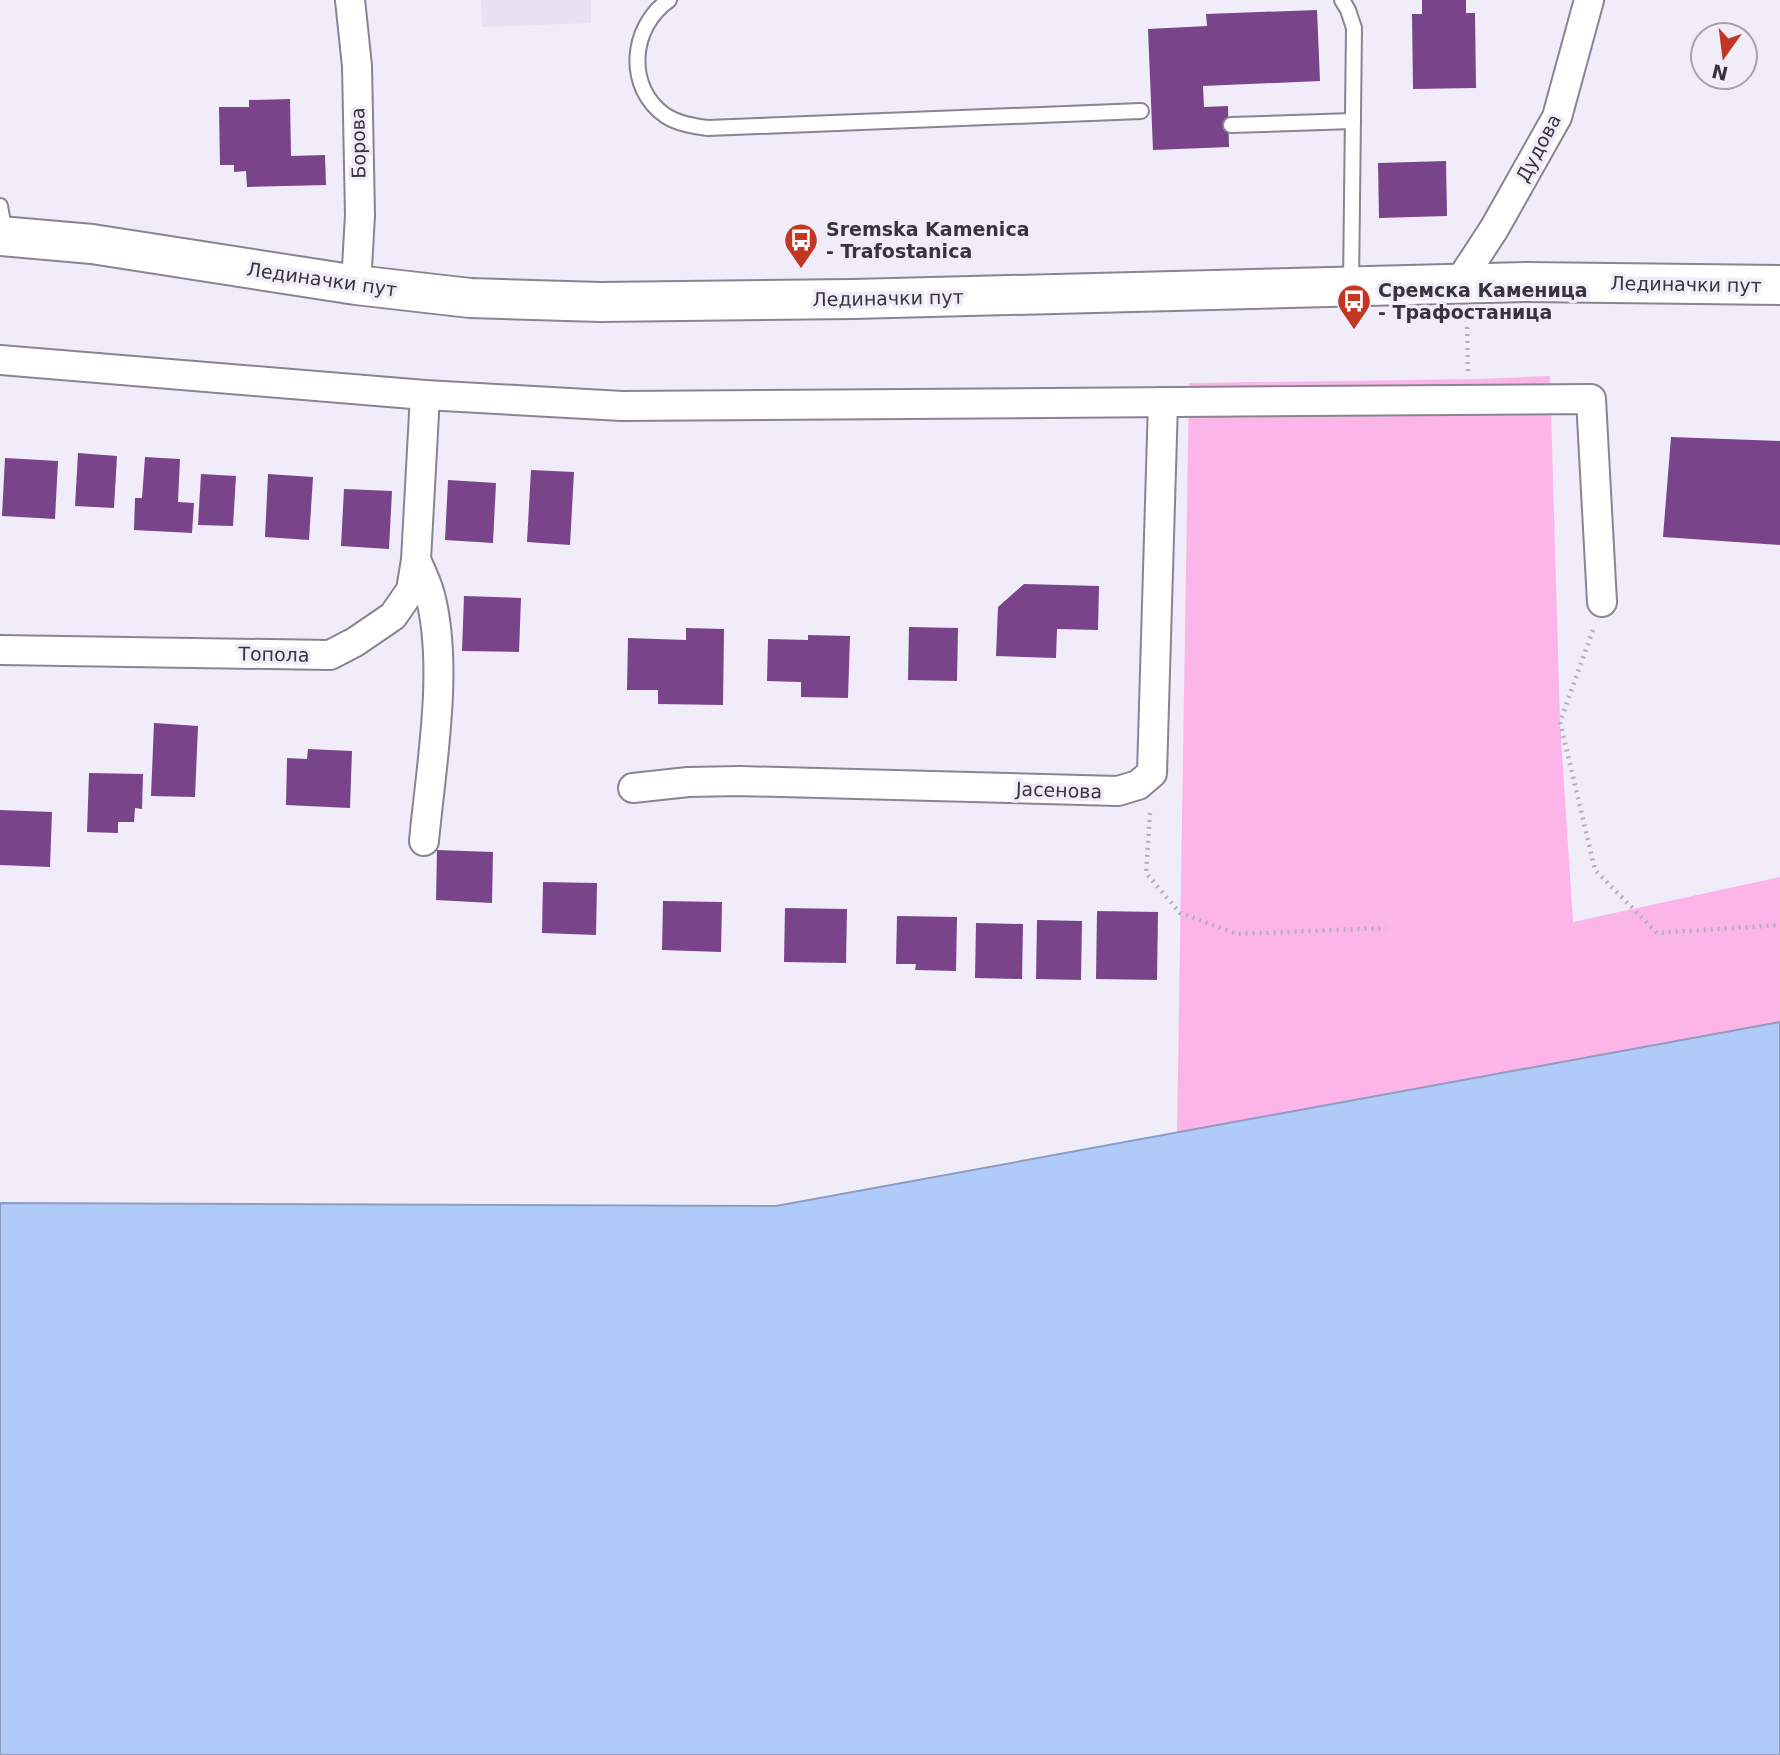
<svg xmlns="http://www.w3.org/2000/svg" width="1780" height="1755" font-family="'DejaVu Sans',sans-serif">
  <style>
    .built { fill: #e7e1f6 }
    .green { fill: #fbb5e9 }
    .water { fill: #b0caf9; stroke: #8c9dc0; stroke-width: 2 }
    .building { fill: #794489 }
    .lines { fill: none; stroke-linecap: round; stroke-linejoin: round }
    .lane-casing { stroke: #888491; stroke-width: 18 }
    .street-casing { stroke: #888491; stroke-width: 32 }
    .secondary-casing { stroke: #888491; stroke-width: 42 }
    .path { stroke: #b4b0bc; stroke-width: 4.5; stroke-dasharray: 2 5; stroke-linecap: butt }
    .lane { stroke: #fff; stroke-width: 14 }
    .street { stroke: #fff; stroke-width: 28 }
    .secondary { stroke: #fff; stroke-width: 38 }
    .labels { text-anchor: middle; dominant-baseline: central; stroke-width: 7; stroke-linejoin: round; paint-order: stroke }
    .street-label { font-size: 19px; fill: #37353b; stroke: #f0ecfa }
    .poi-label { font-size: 19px; font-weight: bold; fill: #37353b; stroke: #f0ecfa; text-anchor: start }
  </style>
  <rect width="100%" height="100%" fill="#f0ecfa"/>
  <path class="built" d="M481,0H591V23L482,27Z"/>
  <path class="green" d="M1550,376L1560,722L1573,922L1780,877V1022L1177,1133L1189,383L1479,379Z"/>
  <path class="water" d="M1780,1022V1755H0V1203L776,1206Z"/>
  <g class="building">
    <path d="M1422,0H1466V13H1475L1476,88L1413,89L1412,14H1422Z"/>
    <path d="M1317,10L1320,81L1203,86L1204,107L1228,106L1229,147L1153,150L1148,29L1207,26L1206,14Z"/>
    <path d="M290,99L291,156L325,155L326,185L247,187L246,171L234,172V165H220L219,107H249V100Z"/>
    <path d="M1446,161L1447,216L1379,218L1378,163Z"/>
    <path d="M1671,437L1780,441V545L1663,537Z"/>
    <path d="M78,453L117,456L114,508L75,506Z"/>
    <path d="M145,457L180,459L178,502L194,503L192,533L134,530L135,498H142Z"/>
    <path d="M5,458L58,461L55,519L2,516Z"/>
    <path d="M531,470L574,472L570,545L527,542Z"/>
    <path d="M201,474L236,476L233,526L198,525Z"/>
    <path d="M268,474L313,477L309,540L265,537Z"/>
    <path d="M448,480L496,483L493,543L445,540Z"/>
    <path d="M344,489L392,491L389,549L341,546Z"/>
    <path d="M1024,584L1099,586L1098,630L1057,629L1056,658L996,656L998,607Z"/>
    <path d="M464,596L521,598L519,652L462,651Z"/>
    <path d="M909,627L958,628L957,681L908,680Z"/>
    <path d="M686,628L724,629L723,705L658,704V690H627L628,638L686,640Z"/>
    <path d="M808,635L850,636L848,698L801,697V682L767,681L768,639L808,640Z"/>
    <path d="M154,723L198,726L195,797L151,796Z"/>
    <path d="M308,749L352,751L350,808L286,805L287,758L307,759Z"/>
    <path d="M89,773L143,774L142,809L135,808L134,822H118V833L87,832Z"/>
    <path d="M0,810L52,812L50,867L0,865Z"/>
    <path d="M437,850L493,852L492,903L436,900Z"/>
    <path d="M543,882L597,883L596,935L542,933Z"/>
    <path d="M663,901L722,902L721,952L662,950Z"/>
    <path d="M785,908L847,909L846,963L784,962Z"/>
    <path d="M1097,911L1158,912L1157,980L1096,979Z"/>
    <path d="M897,916L957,917L956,971L915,970L916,964H896Z"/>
    <path d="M1037,920L1082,921L1081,980L1036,979Z"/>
    <path d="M976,923L1023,924L1022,979L975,978Z"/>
  </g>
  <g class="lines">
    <g class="lane-casing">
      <g id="lane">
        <path d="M669,0C630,27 625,88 666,116C679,124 693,126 708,128L1141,111"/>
        <path d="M1342,0L1348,10L1354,28L1351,286"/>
        <path d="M1231,125L1353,121"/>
        <path d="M0,206L5,234"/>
      </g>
    </g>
    <g class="street-casing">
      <g id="street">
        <path d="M350,0L357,66L360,215L356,285"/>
        <path d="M1458,284L1494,229L1557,117L1589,0"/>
        <path d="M0,360L425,395L622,406L1591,399L1602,602"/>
        <path d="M416,560C421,571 427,583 430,595C449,668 431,766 424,841"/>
        <path d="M0,650L330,655L355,642L393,616L411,590L416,560L425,395"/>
        <path d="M633,788L688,782L740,781L1118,791L1138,785L1152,773L1163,402"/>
      </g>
    </g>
    <g class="secondary-casing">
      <path id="secondary" d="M0,236L92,244L356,285L470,298L600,302L853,299L1526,282L1780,285"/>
    </g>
    <g class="path">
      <path d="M1467,320L1468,371"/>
      <path d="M1593,630L1560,722L1595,870L1657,933L1780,925"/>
      <path d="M1150,813L1146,873L1180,913L1237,934L1386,928"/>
    </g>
    <use href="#lane" class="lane"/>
    <use href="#street" class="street"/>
    <use href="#secondary" class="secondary"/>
  </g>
  <defs>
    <g id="bus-pin" transform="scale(1.75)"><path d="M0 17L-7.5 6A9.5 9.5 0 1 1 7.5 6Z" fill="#c23622" stroke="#f0ecfa"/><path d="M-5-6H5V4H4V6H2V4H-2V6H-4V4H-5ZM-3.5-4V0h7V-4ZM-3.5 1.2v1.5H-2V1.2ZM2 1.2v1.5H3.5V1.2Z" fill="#fff"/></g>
  </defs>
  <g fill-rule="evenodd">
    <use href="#bus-pin" x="801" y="240"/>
    <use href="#bus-pin" x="1354" y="301"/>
  </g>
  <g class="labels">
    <g class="street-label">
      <text transform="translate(358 143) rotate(-91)">Борова</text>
      <text transform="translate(1538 148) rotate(-62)">Дудова</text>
      <text transform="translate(322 279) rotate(8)">Лединачки пут</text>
      <text transform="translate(1686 284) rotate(1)">Лединачки пут</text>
      <text transform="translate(888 298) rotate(-1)">Лединачки пут</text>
      <text transform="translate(274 654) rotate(1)">Топола</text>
      <text transform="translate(1059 790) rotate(2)">Јасенова</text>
    </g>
    <g class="poi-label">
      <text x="826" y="229">Sremska Kamenica<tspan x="826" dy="22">- Trafostanica</tspan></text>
      <text x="1378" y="290">Сремска Каменица<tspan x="1378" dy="22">- Трафостаница</tspan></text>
    </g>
  </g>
  <g transform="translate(1724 56) rotate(194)"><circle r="33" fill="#f0ecfa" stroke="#a6a3ae" stroke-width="2"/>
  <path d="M0-5L12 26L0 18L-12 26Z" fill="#c23622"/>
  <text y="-10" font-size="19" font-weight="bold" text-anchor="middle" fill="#37353b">N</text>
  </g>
</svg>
